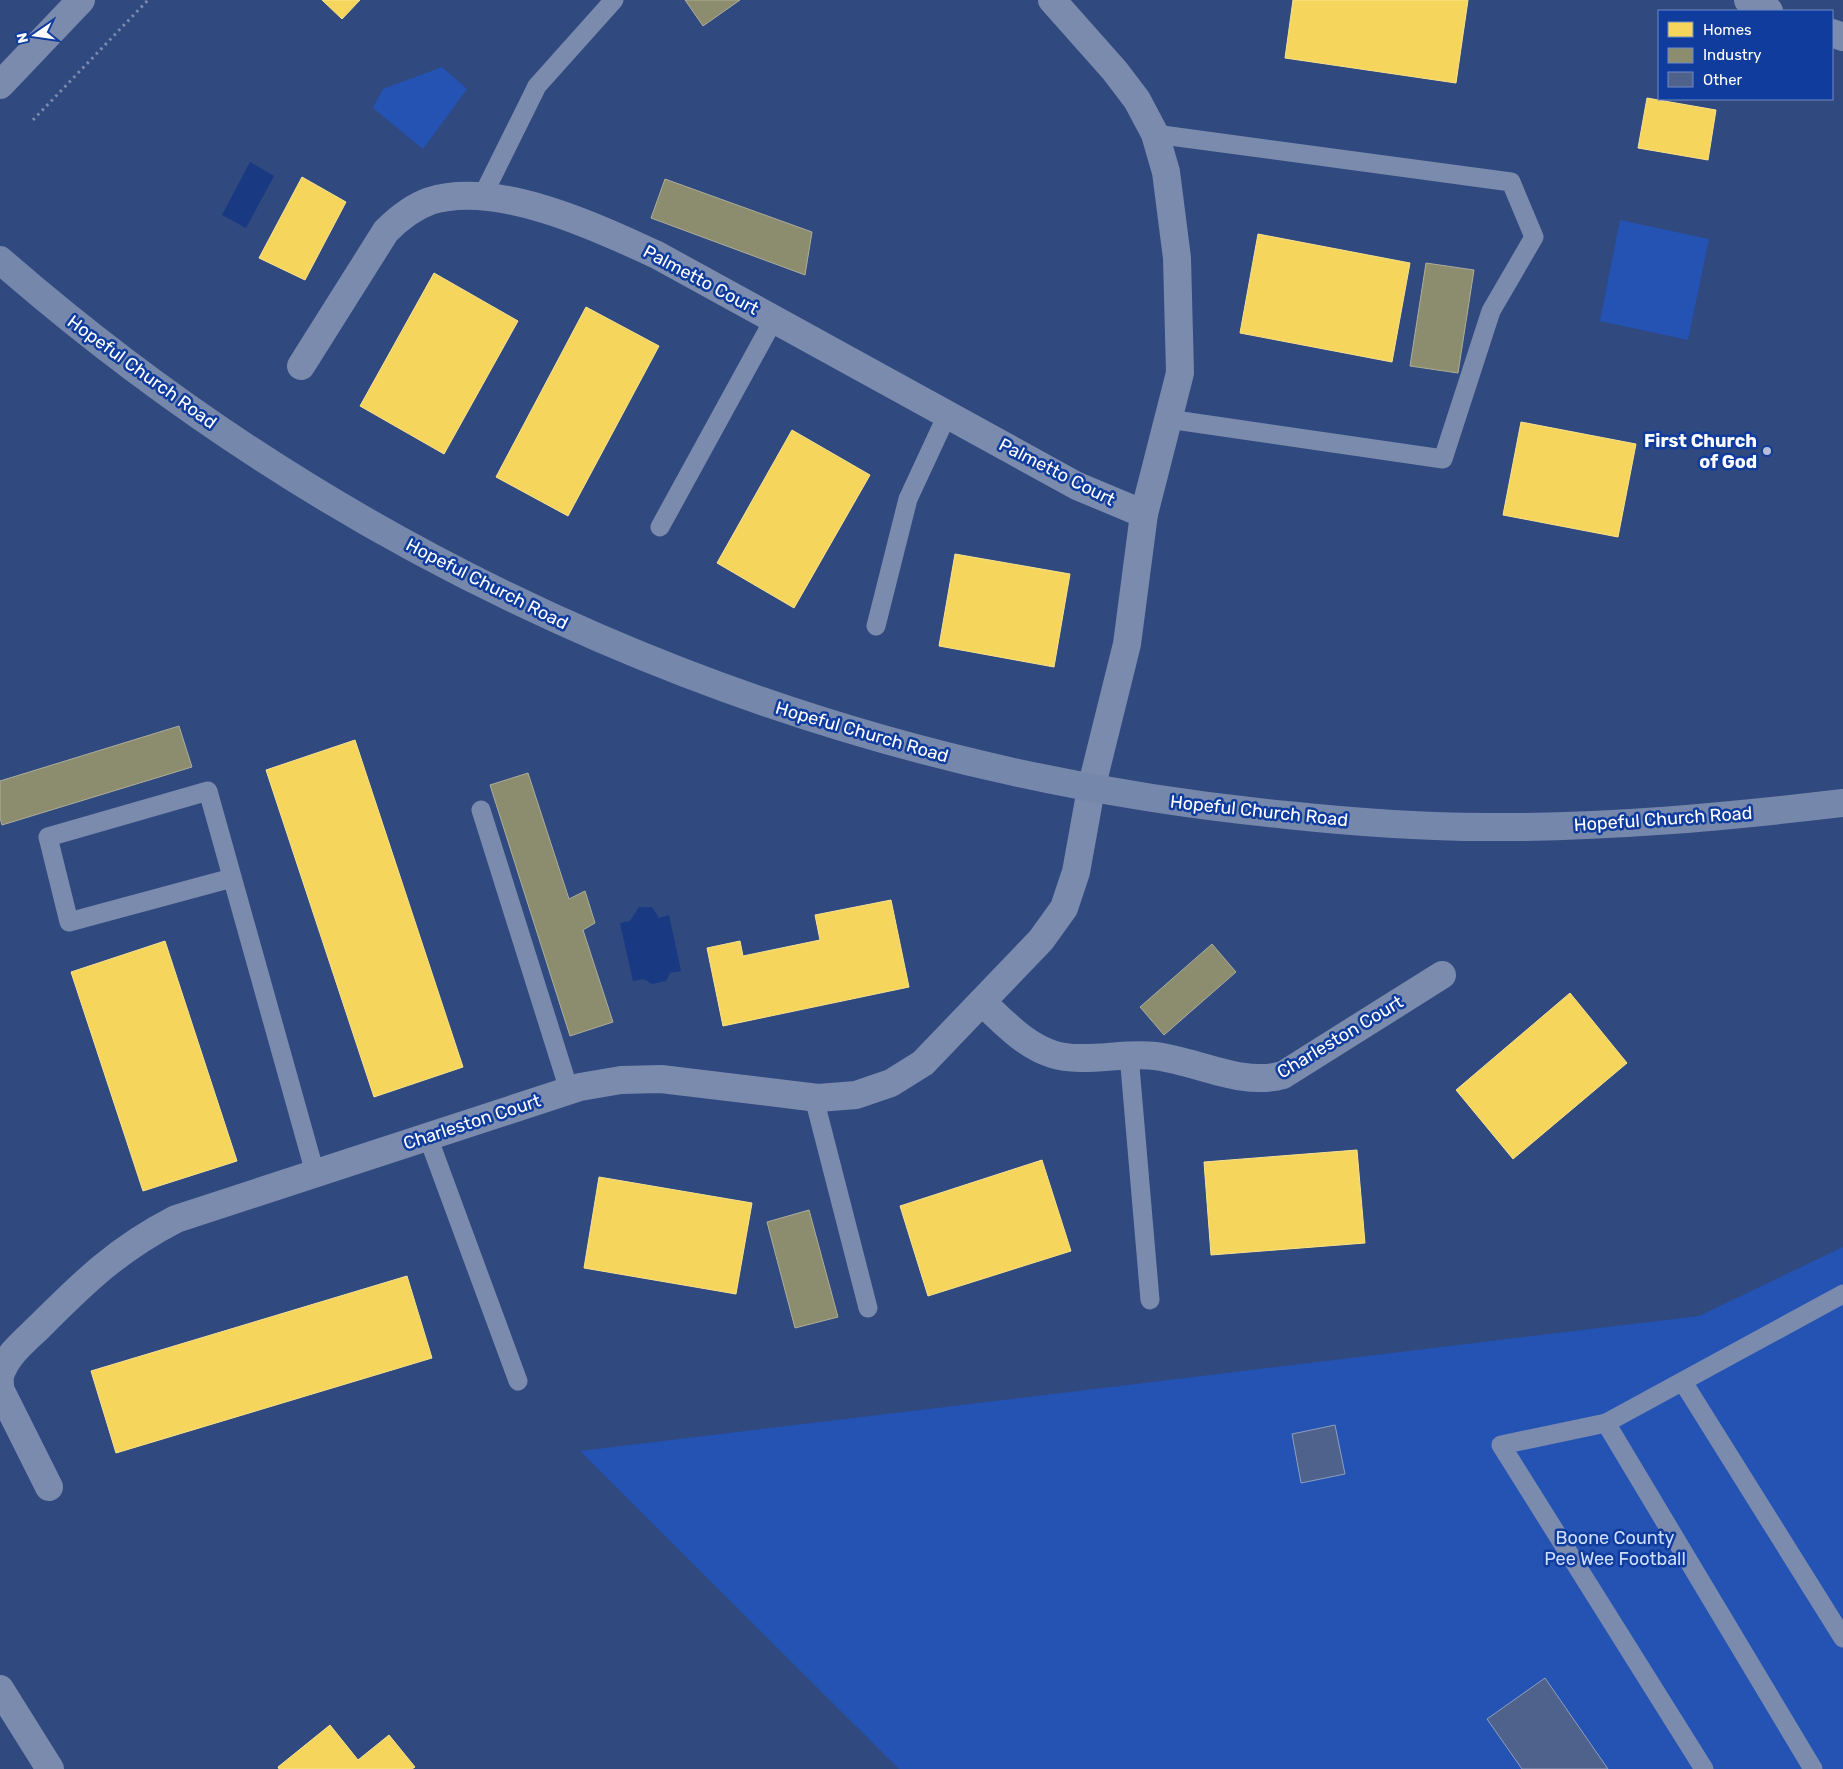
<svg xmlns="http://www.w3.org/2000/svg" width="1843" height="1769" font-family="Rubik,sans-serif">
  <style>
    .green { fill: #2453b4 }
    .water { fill: #193a83 }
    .homes { fill: #f6d55c; stroke: #f9e28d }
    .industry { fill: #8c8c6e; stroke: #aeae9a }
    .building { fill: #4e628c; stroke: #909ebc }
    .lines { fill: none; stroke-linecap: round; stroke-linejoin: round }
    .path { stroke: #7b8bae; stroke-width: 3; stroke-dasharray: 2.5 4; stroke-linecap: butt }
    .lane { stroke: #7b8bae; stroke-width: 19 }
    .street { stroke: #7b8bae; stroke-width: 28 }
    .secondary { stroke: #7687ac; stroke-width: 28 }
    .poi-dot { fill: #b7bfd2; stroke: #103c9e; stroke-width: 2 }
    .labels { text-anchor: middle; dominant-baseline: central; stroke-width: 5; stroke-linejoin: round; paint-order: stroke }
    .street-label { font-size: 18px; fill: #fff; stroke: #103c9e }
    .poi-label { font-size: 18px; font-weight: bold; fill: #fff; stroke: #103c9e; text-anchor: end }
    .park-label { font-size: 18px; fill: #cedefe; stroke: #103c9e }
  </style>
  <rect width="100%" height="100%" fill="#30497e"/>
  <g class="green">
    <path d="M442,67L467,89L423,149L373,108L383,89Z"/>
    <path d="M1620,220L1709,239L1688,340L1600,321Z"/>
    <path d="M1843,1247V1769H899L580,1451L1699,1316Z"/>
  </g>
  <g class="water">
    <path d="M250,162L274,176L246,228L222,215Z"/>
    <path d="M639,907H652L659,918L669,915L681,971L670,973L666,981L652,984L643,979L633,981L620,923L630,921Z"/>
  </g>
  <g class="homes">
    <path d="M322,0H360L342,19Z"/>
    <path d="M1293,0H1468L1456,83L1285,58Z"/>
    <path d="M1647,98L1716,110L1708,160L1638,148Z"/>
    <path d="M302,177L346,202L305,280L259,258Z"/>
    <path d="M1258,234L1410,263L1392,362L1240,333Z"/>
    <path d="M434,273L518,321L444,454L360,406Z"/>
    <path d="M586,307L659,346L568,516L496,477Z"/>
    <path d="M1521,422L1636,444L1618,537L1503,515Z"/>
    <path d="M792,430L870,475L794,608L717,563Z"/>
    <path d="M955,554L1070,574L1054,667L939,646Z"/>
    <path d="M355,740L463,1067L374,1097L266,770Z"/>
    <path d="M891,900L909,987L723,1026L707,948L740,941L743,956L820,940L815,915Z"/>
    <path d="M165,941L237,1161L143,1191L71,972Z"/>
    <path d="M1570,993L1627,1063L1513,1159L1456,1090Z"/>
    <path d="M1357,1150L1365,1243L1211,1255L1204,1162Z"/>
    <path d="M1042,1160L1071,1251L928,1296L900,1206Z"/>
    <path d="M599,1177L752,1203L736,1294L584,1268Z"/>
    <path d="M407,1276L432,1358L116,1453L91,1371Z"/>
    <path d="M330,1725L358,1760L389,1735L415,1767L412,1769H279L278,1767Z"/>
  </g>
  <g class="industry">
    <path d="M685,0H740L703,26Z"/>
    <path d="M665,179L812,232L805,275L651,218Z"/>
    <path d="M1426,263L1474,270L1458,373L1410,366Z"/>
    <path d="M179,726L192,767L2,825L0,818V781Z"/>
    <path d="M528,773L569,899L585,891L595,923L583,930L613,1022L570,1036L490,785Z"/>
    <path d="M1212,944L1236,972L1164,1035L1140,1007Z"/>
    <path d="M809,1210L838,1317L795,1328L767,1222Z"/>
  </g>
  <g class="building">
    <path d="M1335,1425L1345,1474L1301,1483L1292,1434Z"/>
    <path d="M1545,1678L1608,1769H1522L1487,1719Z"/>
  </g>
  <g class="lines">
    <path class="path" d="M33,120L148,0"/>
    <g class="lane">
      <path d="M1155,134L1511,182L1534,237L1491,311L1443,459L1168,419"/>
      <path d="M482,197L537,86L614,0"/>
      <path d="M660,527L774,319"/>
      <path d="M876,626L908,499L947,415"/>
      <path d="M481,810L569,1090"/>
      <path d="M232,878L69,922L48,837L208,791L315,1173"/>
      <path d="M1129,1055L1150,1300"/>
      <path d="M814,1098L868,1308"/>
      <path d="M428,1137L518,1381"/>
      <path d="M1683,1382L1843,1638"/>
      <path d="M1606,1423L1813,1769"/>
      <path d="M1704,1769L1501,1445L1606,1423L1843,1294"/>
    </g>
    <g class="street">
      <path d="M1748,0L1769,11"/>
      <path d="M1832,33L1843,37"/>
      <path d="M0,85L81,0"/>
      <path d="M301,366L386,231C399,218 413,207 430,201C496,180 597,227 657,255L1077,486L1144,514"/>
      <path d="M982,1002C1004,1022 1024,1045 1052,1054C1082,1064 1123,1052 1155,1056C1197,1061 1241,1087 1283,1075L1442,975"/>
      <path d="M0,1376C6,1355 25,1341 40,1326C86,1280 118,1249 176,1219L580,1087L621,1080L661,1079L818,1098L856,1095L891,1083L923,1063L1041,940L1064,908L1076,872L1091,789L1127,644L1144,514L1180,373L1177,258L1166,172L1155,134L1137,100L1115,71L1052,0"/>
      <path d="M0,1384V1389L49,1487"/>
      <path d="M0,1689L50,1769"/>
    </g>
    <path class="secondary" d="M0,260C361,575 810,769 1287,815C1353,822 1419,827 1486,827C1605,828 1724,817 1843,803"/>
  </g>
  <circle class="poi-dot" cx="1767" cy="451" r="5"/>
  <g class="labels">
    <g class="street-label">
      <text transform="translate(701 280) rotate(28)">Palmetto Court</text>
      <text transform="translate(142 372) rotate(36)">Hopeful Church Road</text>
      <text transform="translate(1057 472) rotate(27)">Palmetto Court</text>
      <text transform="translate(487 584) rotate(27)">Hopeful Church Road</text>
      <text transform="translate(862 732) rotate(16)">Hopeful Church Road</text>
      <text transform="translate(1259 811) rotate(6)">Hopeful Church Road</text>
      <text transform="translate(1663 819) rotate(-4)">Hopeful Church Road</text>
      <text transform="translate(1340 1037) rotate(-31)">Charleston Court</text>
      <text transform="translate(472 1122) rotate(-18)">Charleston Court</text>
    </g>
    <g class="poi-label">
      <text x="1757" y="441">First Church<tspan x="1757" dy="21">of God</tspan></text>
    </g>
    <g class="park-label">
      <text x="1615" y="1538">Boone County<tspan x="1615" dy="21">Pee Wee Football</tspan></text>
    </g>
  </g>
  <rect x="1658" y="10" width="175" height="90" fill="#103c9e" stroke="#708ac5"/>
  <rect x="1668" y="22" width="25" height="15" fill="#f6d55c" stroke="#708ac5"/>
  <text x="1703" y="35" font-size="15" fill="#ffffff">Homes</text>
  <rect x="1668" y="48" width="25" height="15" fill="#8c8c6e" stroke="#708ac5"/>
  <text x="1703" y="60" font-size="15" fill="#ffffff">Industry</text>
  <rect x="1668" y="72" width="25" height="15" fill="#4e628c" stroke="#708ac5"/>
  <text x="1703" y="85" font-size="15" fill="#ffffff">Other</text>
  <g transform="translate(35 35) rotate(257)" stroke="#103c9e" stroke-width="4" paint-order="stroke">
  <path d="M0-4L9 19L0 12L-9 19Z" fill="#ffffff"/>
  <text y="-8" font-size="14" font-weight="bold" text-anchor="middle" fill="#ffffff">N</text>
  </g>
</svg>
